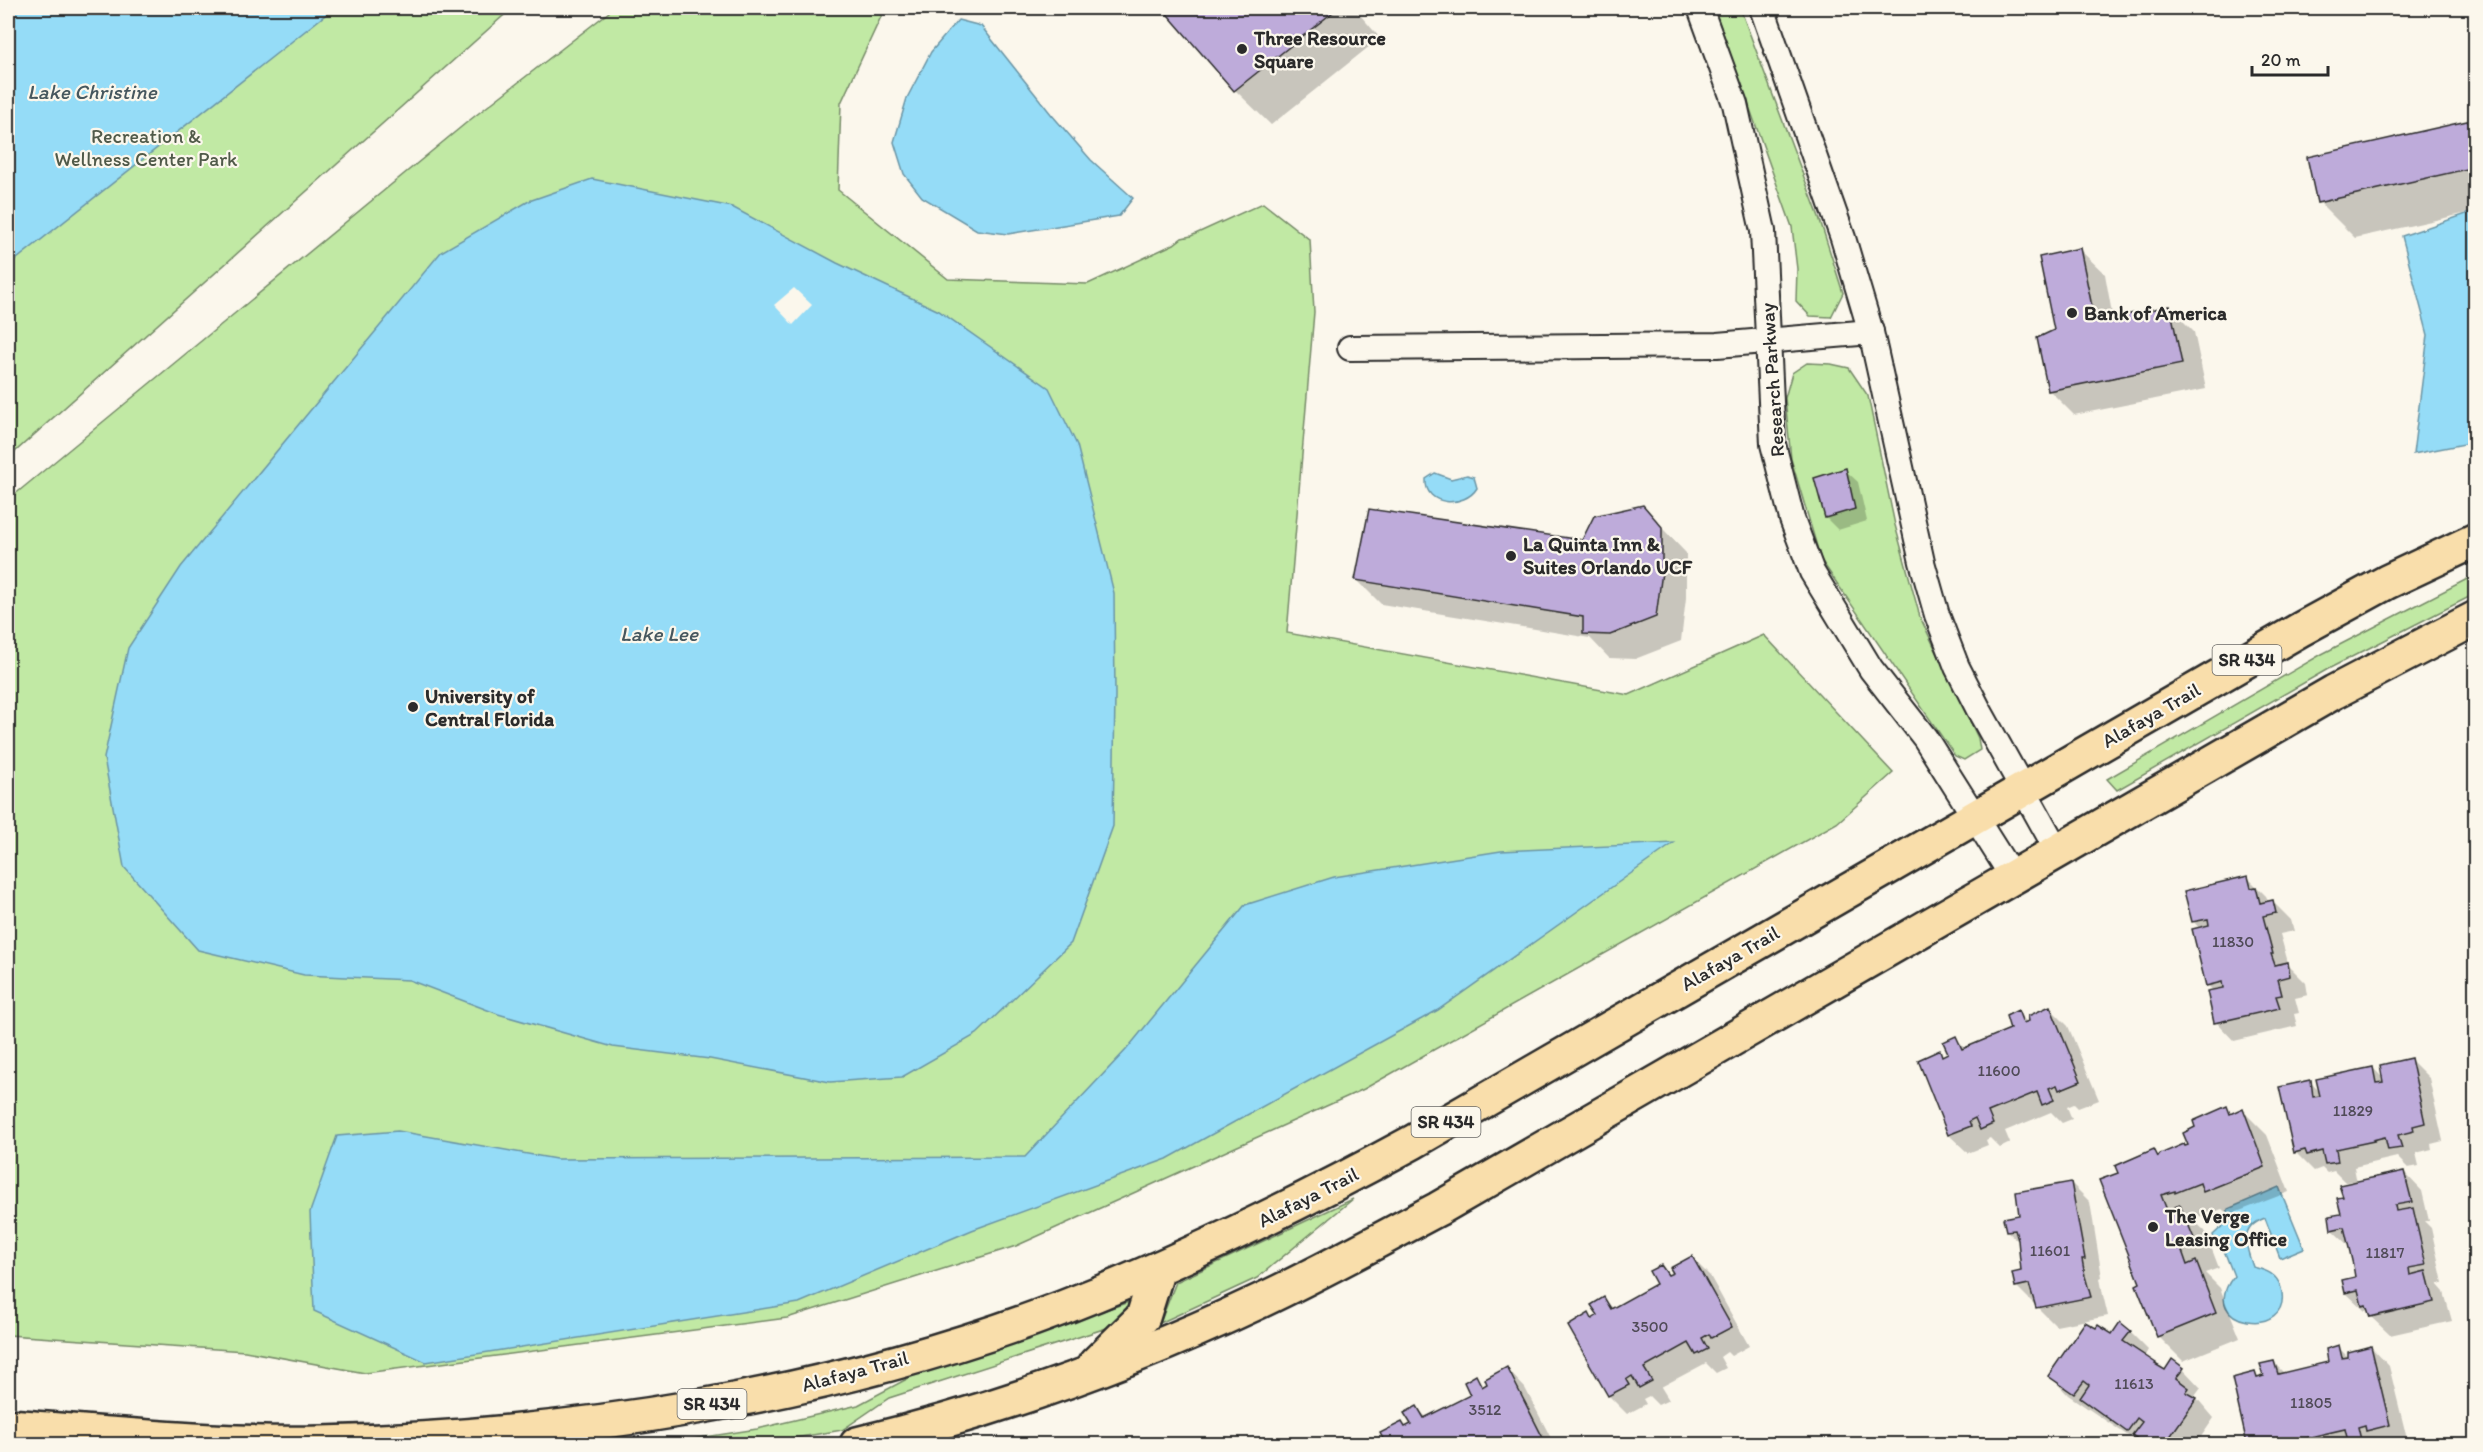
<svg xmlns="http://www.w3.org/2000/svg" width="2483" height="1452" font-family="Itim,sans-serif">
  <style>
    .green { fill: #c1e9a4; stroke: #768a68; stroke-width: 1.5 }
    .water { fill: #95dcf7; stroke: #6b95a5; stroke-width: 1.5 }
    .pier { fill: #fbf7ec }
    .shadow { fill: #0003 }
    .building { fill: #beabda; stroke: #2b2b2b; stroke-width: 1.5 }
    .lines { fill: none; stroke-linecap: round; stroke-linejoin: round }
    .minor-casing { stroke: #2b2b2b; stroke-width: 28 }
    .primary-casing { stroke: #2b2b2b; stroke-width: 38 }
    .minor { stroke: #fbf7ec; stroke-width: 24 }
    .primary { stroke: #f9deab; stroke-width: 33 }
    .poi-dot { fill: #2b2b2b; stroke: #fbf7ec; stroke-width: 2 }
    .labels { text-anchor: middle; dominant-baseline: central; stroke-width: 4.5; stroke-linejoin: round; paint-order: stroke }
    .number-label { font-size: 16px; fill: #504b57 }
    .shield { fill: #fbf7ec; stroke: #696865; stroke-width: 1.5 }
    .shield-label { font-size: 18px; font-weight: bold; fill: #2b2b2b }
    .poi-label { font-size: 20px; font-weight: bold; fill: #2b2b2b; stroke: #fbf7ec; text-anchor: start }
    .park-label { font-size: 20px; fill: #505a49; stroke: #fbf7ec }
    .street-label { font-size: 20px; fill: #2b2b2b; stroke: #fbf7ec }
    .water-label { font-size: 21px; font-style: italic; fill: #46575e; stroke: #fbf7ec }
  </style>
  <rect width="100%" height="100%" fill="#fbf7ec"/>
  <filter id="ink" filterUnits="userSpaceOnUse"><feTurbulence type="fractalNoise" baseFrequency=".0167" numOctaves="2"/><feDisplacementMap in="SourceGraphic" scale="12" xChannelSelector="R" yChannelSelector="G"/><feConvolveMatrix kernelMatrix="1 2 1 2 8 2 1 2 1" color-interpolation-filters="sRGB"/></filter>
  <g filter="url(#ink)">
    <g class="green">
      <path d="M8,8H512L8,458Z"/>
      <path d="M608,8H885L841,103L838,190L948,279L1088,284L1174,244L1182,238L1191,236L1263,203L1310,240L1314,312L1287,633L1629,695L1764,635L1893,773L1837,823L1364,1089L1016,1246L787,1318L365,1373L245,1351L8,1335V500L466,123L609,12Z"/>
      <path d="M1714,8H1740L1819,217L1843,293L1831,317L1810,316L1796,301L1797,269L1792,227Z"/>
      <path d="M1807,363L1831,364L1849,368L1868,396L1895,525L1920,617L1978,738L1980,750L1964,760L1955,756L1821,560L1791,459L1785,398L1792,373Z"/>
      <path d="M2475,575V594L2328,669L2117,790L2107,779L2322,654Z"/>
      <path d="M1353,1199L1257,1278L1160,1323L1176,1282Z"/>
      <path d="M1141,1298L1119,1324L889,1398L842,1430L759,1444H660L757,1429L858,1405L920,1372Z"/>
    </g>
    <g class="water">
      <path d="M8,8H334L8,266Z"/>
      <path d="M958,20L981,26L1051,114L1091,160L1133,198L1119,216L1008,234L977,230L922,197L904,174L894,142L907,98L931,52Z"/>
      <path d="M592,179L732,207L837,263L939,311L1049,388L1077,445L1114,593L1115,695L1113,826L1071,943L977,1034L902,1077L830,1082L710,1059L613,1047L498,1014L409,980L304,975L198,950L124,867L104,758L128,648L181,567L441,252L529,201Z"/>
      <path d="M2475,211V442L2413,454L2428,335L2402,236Z"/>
      <path d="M1435,473L1451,479L1467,475L1474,477L1477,488C1465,508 1424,507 1426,479Z"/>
      <path d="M1674,843L1438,1010L1167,1159L972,1230L799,1303L426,1362L314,1311L310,1212L337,1136L398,1131L556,1159L1025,1157L1126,1050L1245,905L1334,877L1501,851Z"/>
      <path d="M2279,1187L2304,1248L2280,1258L2265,1218C2239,1228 2245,1245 2253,1267C2266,1270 2277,1274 2281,1288C2295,1341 2193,1327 2234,1276L2223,1248L2215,1243L2213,1235L2227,1222L2228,1209Z"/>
    </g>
    <path class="pier" d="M794,288L812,305L793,325L774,305Z"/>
    <g class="shadow">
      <path d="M1164,8H1354L1380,38L1271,125L1235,90Z"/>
      <path d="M2476,121V211L2355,238L2319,202Z"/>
      <path d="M2080,250L2105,274L2113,319L2170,308L2194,332L2206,389L2074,415L2049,390L2056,331Z"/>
      <path d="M1845,470L1858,482L1867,521L1838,530L1826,518Z"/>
      <path d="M1642,507L1686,553V598L1681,641L1635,659L1609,658L1590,638L1381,604L1356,579L1583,541Z"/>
      <path d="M2248,878L2266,896L2269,902L2272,901L2291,920L2294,931L2280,934L2289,966L2306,983L2308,995L2295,998L2299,1013L2294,1014L2297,1026L2234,1041L2216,1022L2214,991L2207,985L2200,929L2193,921Z"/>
      <path d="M2050,1008L2068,1026L2099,1100L2078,1108L2074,1104L2067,1107L2072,1119L2062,1123L2051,1112L2005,1131L2010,1143L2000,1148L1990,1138L1986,1140L1988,1145L1968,1153L1949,1135L1939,1052L1944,1057L1950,1054L1956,1038L1966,1049L2012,1030L2017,1012L2028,1023Z"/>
      <path d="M2410,1059L2429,1078L2443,1141L2431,1144L2432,1149L2416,1153L2419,1166L2408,1168L2397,1157L2354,1167L2357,1183L2404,1172L2422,1191L2429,1221H2424L2431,1228L2443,1283L2437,1284L2444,1292L2452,1321L2390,1335L2371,1317L2368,1310L2365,1311L2346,1293L2357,1278L2350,1247L2332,1230L2343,1215L2344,1198L2353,1181L2345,1182L2334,1171L2327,1173L2322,1168L2314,1171L2295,1152L2310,1082L2320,1092L2373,1068L2384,1079Z"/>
      <path d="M2226,1108L2233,1115L2242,1110L2267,1135L2289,1192L2229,1215L2222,1209L2201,1217L2199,1215L2191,1218L2205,1231L2219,1268L2205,1273L2220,1288L2240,1338L2183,1361L2158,1336L2142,1284L2120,1174L2154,1151L2160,1157L2185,1148Z"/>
      <path d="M2071,1183L2090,1202L2102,1277L2100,1278L2103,1295L2108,1316L2056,1326L2016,1286L2023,1272L2019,1242L2007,1231L2020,1216Z"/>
      <path d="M1692,1258L1710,1276L1749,1346L1731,1356L1727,1352L1720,1357L1726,1368L1716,1373L1706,1363L1661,1387L1669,1400L1658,1405L1649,1396L1643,1399L1646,1404L1627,1414L1609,1396L1589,1315L1593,1320L1600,1316L1604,1299L1614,1309L1659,1285L1661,1267L1670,1276Z"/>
      <path d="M2130,1332L2148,1350L2144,1357L2165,1372L2183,1369L2201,1388L2195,1396L2214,1418L2196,1444H2140L2068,1395L2050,1376L2113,1336Z"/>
      <path d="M2338,1347L2350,1359L2371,1347L2389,1366L2408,1443L2249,1444L2234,1379L2255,1374L2260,1379L2266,1378L2273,1362L2285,1374L2330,1363Z"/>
      <path d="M1507,1369L1525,1388L1554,1444H1388L1382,1434L1402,1424L1406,1428L1413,1425L1417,1408L1427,1418L1472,1395L1476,1377L1485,1387Z"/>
    </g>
    <g class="building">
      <path d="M1162,8H1338L1234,91Z"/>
      <path d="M2476,119V167L2317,203L2307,157Z"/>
      <path d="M2080,248L2095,321L2170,306L2182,364L2048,391L2037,338L2054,330L2039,257Z"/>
      <path d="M1846,468L1855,509L1825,518L1814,478Z"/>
      <path d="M1643,505L1662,527V572L1656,617L1610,635L1583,634V617L1355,580L1369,509L1582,540L1594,516Z"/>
      <path d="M2248,876L2251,888L2256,887L2260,903L2273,900L2276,913L2263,916L2273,954H2271L2275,965L2288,962L2290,976L2278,979L2282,995L2276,996L2280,1008L2214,1023L2207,991L2223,988L2222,982L2206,986L2192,929L2209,925L2208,919L2192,922L2184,891Z"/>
      <path d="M2050,1006L2081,1081L2059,1090L2057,1085L2049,1088L2054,1100L2042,1105L2037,1092L1988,1112L1993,1124L1980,1130L1975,1118L1969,1121L1971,1126L1948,1135L1918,1060L1940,1050L1942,1056L1948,1053L1943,1042L1956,1036L1962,1049L2010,1029L2006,1016L2018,1010L2023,1023L2029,1021L2028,1016Z"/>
      <path d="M2411,1058L2425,1123L2413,1126L2414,1131L2398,1135L2402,1148L2388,1150L2385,1137L2373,1140L2374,1141L2336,1149L2338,1162L2325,1164L2322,1151L2307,1155L2305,1150L2294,1153L2279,1087L2311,1080L2313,1097L2320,1096L2316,1079L2373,1067L2376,1083L2383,1082L2380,1065Z"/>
      <path d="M2227,1106L2230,1114L2243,1108L2265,1167L2203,1192L2200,1183L2175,1193V1191L2161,1195L2167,1210L2180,1205L2196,1243L2181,1248L2187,1265L2196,1261L2216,1313L2157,1337L2136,1285L2140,1283L2099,1180L2118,1173L2115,1166L2154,1149L2158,1157L2160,1154L2184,1144L2185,1146L2188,1145L2183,1133L2195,1127L2193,1121Z"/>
      <path d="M2404,1171L2412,1202L2395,1205L2396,1211L2413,1208L2426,1265L2409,1268L2410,1275L2426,1271L2434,1302L2370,1317L2366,1305L2362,1306L2358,1290L2345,1293L2342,1280L2355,1277L2353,1265L2344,1227L2331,1230L2329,1216L2341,1214L2337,1198L2343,1197L2339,1185Z"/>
      <path d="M2071,1182L2085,1259H2082L2085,1276L2091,1297L2036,1308L2029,1284L2015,1287L2012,1273L2021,1271L2018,1240L2015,1230L2006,1231L2003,1218L2019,1215L2016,1192Z"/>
      <path d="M1692,1256L1732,1327L1711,1338L1709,1334L1702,1338L1708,1349L1696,1355L1689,1343L1644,1368L1652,1381L1639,1388L1632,1376L1626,1380L1629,1385L1608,1396L1568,1326L1589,1313L1592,1319L1598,1315L1591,1305L1604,1297L1611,1309L1656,1284L1649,1271L1661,1265L1668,1275L1673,1273L1670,1268Z"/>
      <path d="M2085,1322L2096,1328L2098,1325L2112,1334L2120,1322L2131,1331L2123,1341L2156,1363L2155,1364L2165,1370L2172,1359L2184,1368L2176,1378L2189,1388L2186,1392L2197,1398L2165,1444H2145L2132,1435L2142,1422L2137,1418L2127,1432L2080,1398L2089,1385L2084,1381L2074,1394L2048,1376Z"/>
      <path d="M2339,1345L2342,1358L2348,1357V1352L2371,1346L2390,1425L2366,1431L2365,1425L2358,1427L2361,1440L2348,1442L2345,1429L2293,1441L2294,1444H2247L2232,1378L2255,1372L2257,1378L2264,1376L2260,1364L2274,1361L2278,1374L2328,1362L2326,1349Z"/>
      <path d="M1507,1367L1544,1440L1535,1444H1386L1380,1433L1402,1422L1405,1427L1411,1424L1404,1413L1417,1406L1424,1418L1470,1395L1464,1382L1476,1375L1482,1387L1487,1384L1485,1379Z"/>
    </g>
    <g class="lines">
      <g class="minor-casing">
        <g id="minor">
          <path d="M1700,8L1735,104L1763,231L1773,444L1792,519L1812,572L1871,669L1925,738L2012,876"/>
          <path d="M1762,8L1843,238L1871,332L1922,562L1937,615L1957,667L1979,710L2057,850"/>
          <path d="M1350,348L1717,345L1871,332"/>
        </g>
      </g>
      <g class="primary-casing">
        <g id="primary">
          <path d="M1095,1364L1143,1317L1158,1269"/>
          <path d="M8,1426C112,1434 218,1445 322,1443C571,1437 829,1397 1062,1308C1183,1261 1299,1204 1413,1142L2301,629L2387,582L2476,540"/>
          <path d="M857,1444C996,1411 1131,1362 1260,1301C1320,1273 1379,1240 1438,1209L2334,692L2476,618"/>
        </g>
      </g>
      <use href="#minor" class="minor"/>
      <use href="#primary" class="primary"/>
    </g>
  </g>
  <g class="poi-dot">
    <circle cx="1242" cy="49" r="6"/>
    <circle cx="2072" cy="313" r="6"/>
    <circle cx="1511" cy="556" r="6"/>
    <circle cx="413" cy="707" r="6"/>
    <circle cx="2153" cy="1227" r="6"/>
  </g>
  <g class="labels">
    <g class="number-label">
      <text x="2233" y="941">11830</text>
      <text x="1999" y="1070">11600</text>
      <text x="2353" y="1110">11829</text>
      <text x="2050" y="1250">11601</text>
      <text x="2385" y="1252">11817</text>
      <text x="1650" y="1326">3500</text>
      <text x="2134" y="1383">11613</text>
      <text x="2311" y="1402">11805</text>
      <text x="1485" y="1409">3512</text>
    </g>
    <g class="shield">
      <rect x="2212.5" y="645" width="69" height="30" rx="4.5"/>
      <rect x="1411.5" y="1107" width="69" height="30" rx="4.5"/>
      <rect x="677.5" y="1389" width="69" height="30" rx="4.5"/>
    </g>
    <g class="shield-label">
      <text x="2247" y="660">SR 434</text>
      <text x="1446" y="1122">SR 434</text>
      <text x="712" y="1404">SR 434</text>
    </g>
    <g class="poi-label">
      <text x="1254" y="38">Three Resource<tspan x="1254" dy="23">Square</tspan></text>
      <text x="2084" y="313">Bank of America</text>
      <text x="1523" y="544">La Quinta Inn &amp;<tspan x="1523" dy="23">Suites Orlando UCF</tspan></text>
      <text x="425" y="696">University of<tspan x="425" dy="23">Central Florida</tspan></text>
      <text x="2165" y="1216">The Verge<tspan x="2165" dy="23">Leasing Office</tspan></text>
    </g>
    <g class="park-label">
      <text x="146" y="136">Recreation &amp;<tspan x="146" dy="23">Wellness Center Park</tspan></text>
    </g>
    <g class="street-label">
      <text transform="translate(1772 380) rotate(-94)">Research Parkway</text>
      <text transform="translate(2151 715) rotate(-30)">Alafaya Trail</text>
      <text transform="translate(1730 958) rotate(-30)">Alafaya Trail</text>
      <text transform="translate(1308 1197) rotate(-27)">Alafaya Trail</text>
      <text transform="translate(855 1371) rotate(-15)">Alafaya Trail</text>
    </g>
    <g class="water-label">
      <text x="92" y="91">Lake Christine</text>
      <text x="659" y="633">Lake Lee</text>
    </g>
  </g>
  <rect width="2483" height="1452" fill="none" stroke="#fbf7ec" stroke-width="30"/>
  <rect x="15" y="15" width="2453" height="1422" fill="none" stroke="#2b2b2b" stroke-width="2" filter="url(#ink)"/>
  <path d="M2252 66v9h76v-9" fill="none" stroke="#2b2b2b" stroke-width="3"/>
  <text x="2261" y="66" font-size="18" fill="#2b2b2b" stroke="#fbf7ec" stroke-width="4.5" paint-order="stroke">20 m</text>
</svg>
